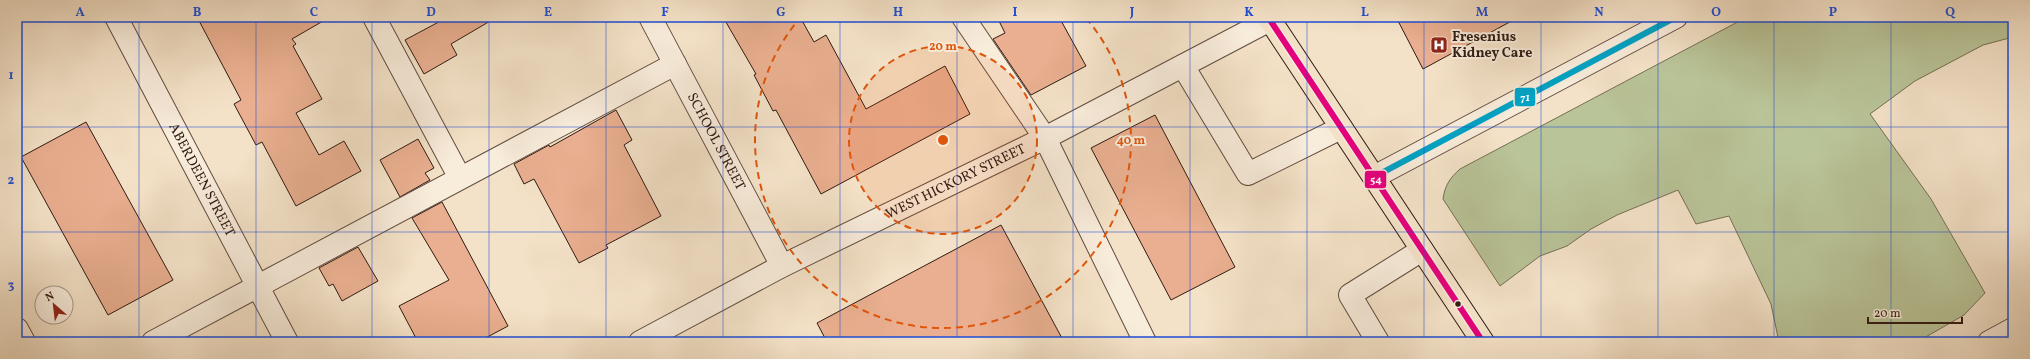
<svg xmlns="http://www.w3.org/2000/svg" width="2030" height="359" font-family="Vollkorn,serif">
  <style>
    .green { fill: #b9c498; stroke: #746f55 }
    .building { fill: #e9af90; stroke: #301a12 }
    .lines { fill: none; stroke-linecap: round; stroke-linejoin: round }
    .minor-casing { stroke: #614c40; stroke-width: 24 }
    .major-casing { stroke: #301a12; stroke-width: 24 }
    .minor { stroke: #f8ecdb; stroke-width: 22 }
    .major { stroke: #f4e2c8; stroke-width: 22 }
    .bus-1-casing { stroke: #f8ecdb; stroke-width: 9 }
    .bus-2-casing { stroke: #f8ecdb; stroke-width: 9 }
    .bus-1 { stroke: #e5007d; stroke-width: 6 }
    .bus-2 { stroke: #02a2c5; stroke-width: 6 }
    .grid { fill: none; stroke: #1d4ed8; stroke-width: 1; stroke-opacity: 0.55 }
    .ring { fill: none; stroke: #df560c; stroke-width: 2; stroke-dasharray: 7 5 }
    .bus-dot { fill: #301a12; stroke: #f8ecdb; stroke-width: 1.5 }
    .labels { text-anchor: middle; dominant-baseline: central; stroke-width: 4; stroke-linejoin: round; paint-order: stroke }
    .poi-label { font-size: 14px; font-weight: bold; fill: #301a12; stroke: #f8ecdb; text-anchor: start }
    .street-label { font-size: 14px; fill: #301a12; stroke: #f8ecdb }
    .centre { fill: #df560c; stroke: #f8ecdb; stroke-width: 2 }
    .ring-label { font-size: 12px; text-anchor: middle; font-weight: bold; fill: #df560c; stroke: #f8ecdb; stroke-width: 4; stroke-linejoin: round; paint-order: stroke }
    .line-badge { stroke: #f8ecdb; stroke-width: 1.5 }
    .badge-label { font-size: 11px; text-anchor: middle; font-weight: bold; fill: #fff }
    .neatline { fill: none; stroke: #1d4ed8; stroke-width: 1.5 }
    .grid-label { font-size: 13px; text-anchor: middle; font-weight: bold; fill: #1d4ed8 }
  </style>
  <rect width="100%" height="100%" fill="#f4e2c8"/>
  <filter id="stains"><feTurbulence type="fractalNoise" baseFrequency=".005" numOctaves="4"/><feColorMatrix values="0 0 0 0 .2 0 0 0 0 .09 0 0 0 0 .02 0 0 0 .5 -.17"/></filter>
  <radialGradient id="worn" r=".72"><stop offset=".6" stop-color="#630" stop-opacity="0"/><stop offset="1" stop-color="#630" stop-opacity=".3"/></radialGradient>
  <path class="green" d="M1747,17H2013V37L1983,45L1915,81L1870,114L1931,199L1985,293L1964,315L1917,342H1779L1771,304L1729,216L1696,224L1678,190L1617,215L1591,229L1567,246L1540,256L1500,286L1443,199C1445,185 1450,178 1460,169Z"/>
  <g class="building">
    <path d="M197,17H330L292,39L296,44L293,46L322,99L296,113L319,155L344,141L361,171L296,206L262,142L256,145L234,104L241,100Z"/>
    <path d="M448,17H497L451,44L457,55L424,74L405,40Z"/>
    <path d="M723,17H800L814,42L826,35L866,109L945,66L970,114L821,194L776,110L773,111L754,75L756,74Z"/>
    <path d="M997,17H1059L1086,66L1031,95L993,39L1005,33Z"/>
    <path d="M1396,17H1519L1423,69Z"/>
    <path d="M616,110L632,140L624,145L661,216L606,245L608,248L579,263L534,179L524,184L514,164L549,145L550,147Z"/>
    <path d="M1155,115L1235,267L1171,300L1091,148Z"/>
    <path d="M86,122L173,280L108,315L21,157Z"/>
    <path d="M418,139L434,168L425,173L430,180L400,197L380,160Z"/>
    <path d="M442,202L508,326L478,342H418L399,306L449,280L412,218Z"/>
    <path d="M1001,225L1064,342H827L817,323Z"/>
    <path d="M358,247L378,281L342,301L333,284L329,286L319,268Z"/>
  </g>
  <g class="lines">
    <g class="minor-casing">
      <g id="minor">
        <path id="s1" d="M116,17L287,342"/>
        <path d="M374,17L460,178"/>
        <path id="s2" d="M650,17L782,266"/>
        <path d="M963,17L1045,138L1145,342"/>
        <path d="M1183,66L1248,174L1341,128"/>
        <path d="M1374,177L1676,17"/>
        <path d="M17,329L24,342"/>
        <path d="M153,342L675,64"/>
        <path id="s3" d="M640,342L782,266L1045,138L1270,20"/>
        <path d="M1378,342L1350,295L1422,250"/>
        <path d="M1989,342L2013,329"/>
      </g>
    </g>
    <g class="major-casing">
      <path id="major" d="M1268,17L1483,342"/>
    </g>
    <use href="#minor" class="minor"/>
    <use href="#major" class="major"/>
    <g class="bus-1-casing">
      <path id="bus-1" d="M1268,17L1483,342"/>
    </g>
    <g class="bus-2-casing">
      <path id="bus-2" d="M1374,177L1676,17"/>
    </g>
    <use href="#bus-1" class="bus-1"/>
    <use href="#bus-2" class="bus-2"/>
  </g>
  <path class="grid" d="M139,17V342M256,17V342M372,17V342M489,17V342M606,17V342M723,17V342M840,17V342M957,17V342M1073,17V342M1190,17V342M1307,17V342M1424,17V342M1541,17V342M1658,17V342M1774,17V342M1891,17V342M17,127H2013M17,232H2013"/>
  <circle cx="943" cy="140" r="94" fill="#df560c" fill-opacity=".12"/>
  <g class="ring">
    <circle cx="943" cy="140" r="94"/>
    <path d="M1086 18A188 188 0 1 1 800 18"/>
  </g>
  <defs>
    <g id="hospital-square" transform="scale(0.9)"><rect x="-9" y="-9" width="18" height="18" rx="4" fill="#8f2418" stroke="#f8ecdb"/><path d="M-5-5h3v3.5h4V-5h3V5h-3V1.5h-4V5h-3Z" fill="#fff"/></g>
  </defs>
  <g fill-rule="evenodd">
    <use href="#hospital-square" x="1439" y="45"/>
  </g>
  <circle class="bus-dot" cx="1458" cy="304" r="3.5"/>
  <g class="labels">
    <g class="poi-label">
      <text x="1452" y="37">Fresenius<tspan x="1452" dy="16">Kidney Care</tspan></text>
    </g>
    <g class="street-label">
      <text stroke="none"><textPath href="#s2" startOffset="141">SCHOOL STREET</textPath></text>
      <text stroke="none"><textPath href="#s1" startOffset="184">ABERDEEN STREET</textPath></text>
      <text stroke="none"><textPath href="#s3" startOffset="354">WEST HICKORY STREET</textPath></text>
    </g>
  </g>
  <circle cx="943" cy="140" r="6" class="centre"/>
  <g class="ring-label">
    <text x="943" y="50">20 m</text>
    <text x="1131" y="144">40 m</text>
  </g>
  <g class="line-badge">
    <rect x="1514" y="87" width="22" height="20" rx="4" fill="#02a2c5"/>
    <rect x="1364" y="170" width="23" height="19" rx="4" fill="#e5007d"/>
  </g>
  <g class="badge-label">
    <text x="1525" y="101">71</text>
    <text x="1376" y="183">54</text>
  </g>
  <rect width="2030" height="359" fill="none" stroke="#f4e2c8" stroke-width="44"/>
  <g transform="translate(54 305) rotate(332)"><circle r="19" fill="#f8ecdb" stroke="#a8988b"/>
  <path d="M0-3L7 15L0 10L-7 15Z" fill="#8f2418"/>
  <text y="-6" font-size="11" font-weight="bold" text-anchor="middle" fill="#301a12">N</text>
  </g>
  <path d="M1868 317v6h94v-6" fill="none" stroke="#301a12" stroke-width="2"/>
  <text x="1874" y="317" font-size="12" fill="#301a12" stroke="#f8ecdb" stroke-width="3" paint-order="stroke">20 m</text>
  <rect x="22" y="22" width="1986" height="315" class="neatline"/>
  <g class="grid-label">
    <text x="80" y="16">A</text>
    <text x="197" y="16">B</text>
    <text x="314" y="16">C</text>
    <text x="431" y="16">D</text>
    <text x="548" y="16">E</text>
    <text x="665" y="16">F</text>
    <text x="781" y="16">G</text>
    <text x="898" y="16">H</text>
    <text x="1015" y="16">I</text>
    <text x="1132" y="16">J</text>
    <text x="1249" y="16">K</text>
    <text x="1365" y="16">L</text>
    <text x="1482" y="16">M</text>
    <text x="1599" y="16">N</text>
    <text x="1716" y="16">O</text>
    <text x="1833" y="16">P</text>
    <text x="1950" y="16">Q</text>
    <text x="11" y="79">1</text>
    <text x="11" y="184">2</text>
    <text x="11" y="289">3</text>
  </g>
  <rect width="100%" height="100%" filter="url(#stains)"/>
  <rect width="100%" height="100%" fill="url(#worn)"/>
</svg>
